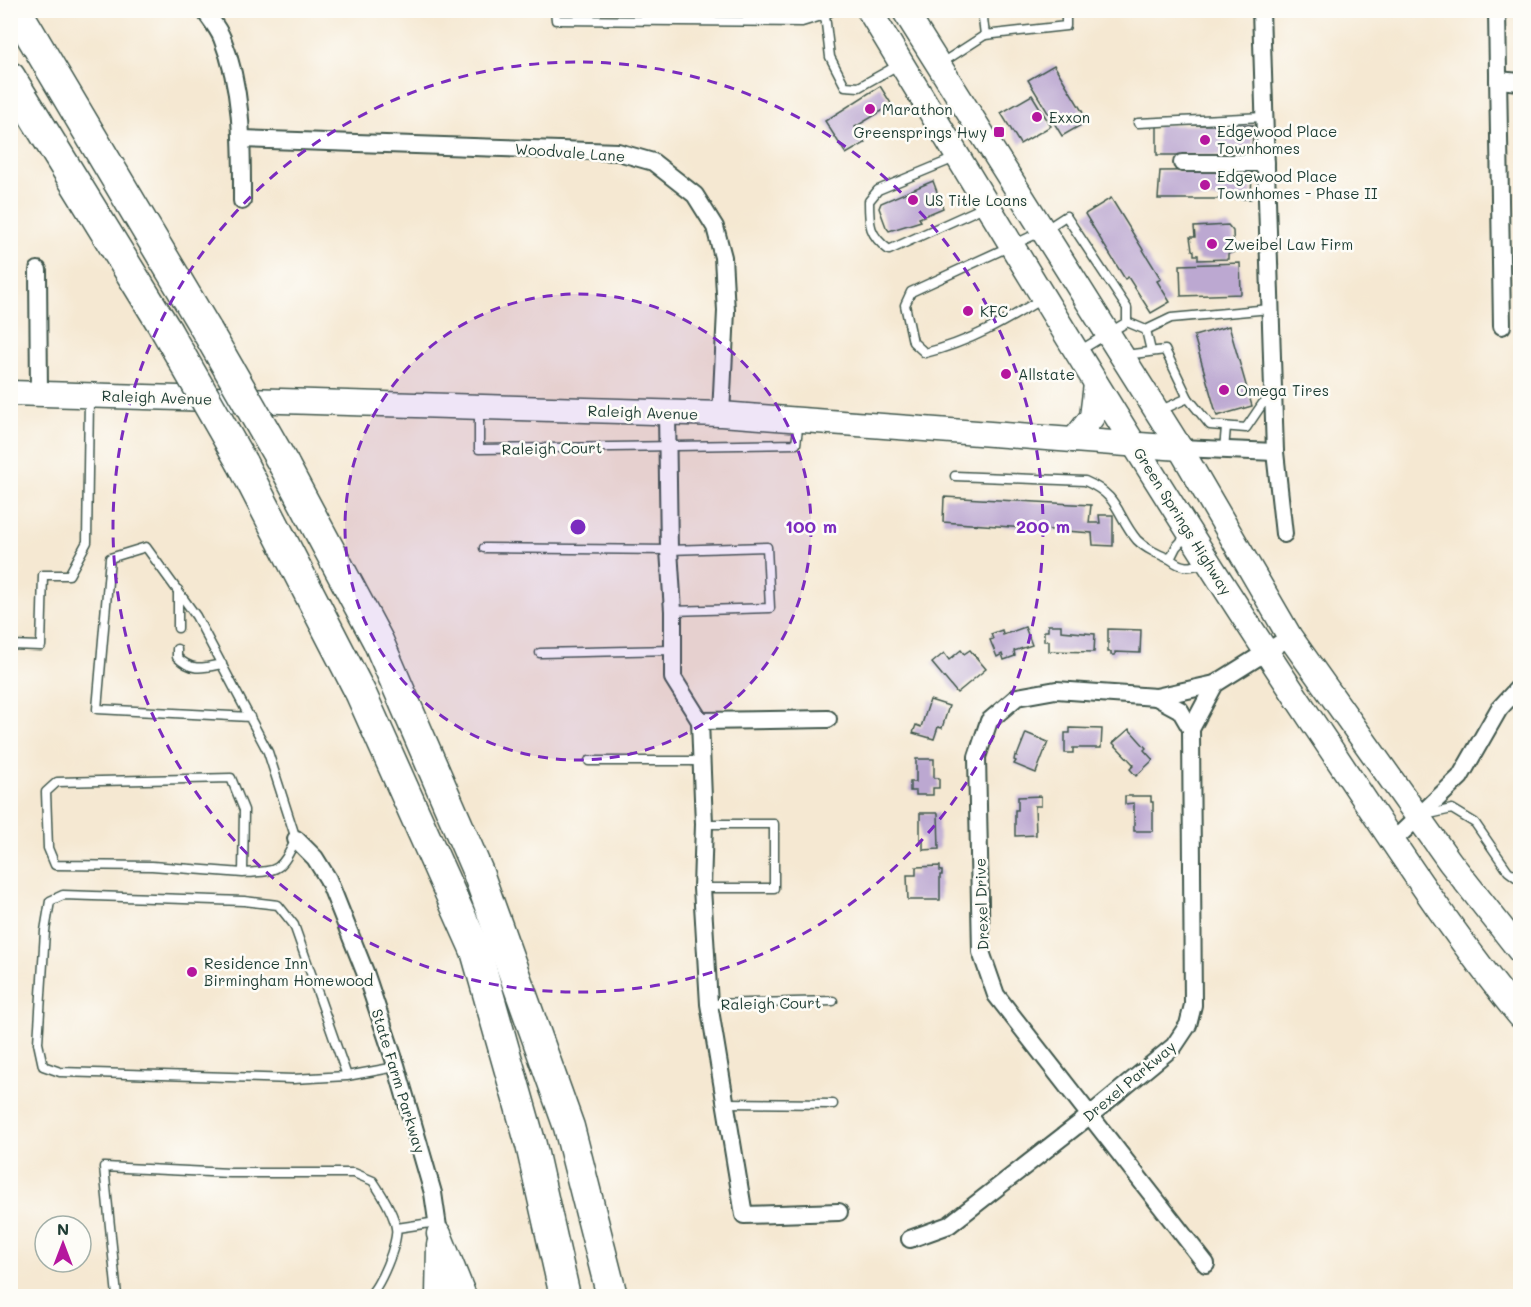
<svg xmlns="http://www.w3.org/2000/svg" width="1531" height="1307" font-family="Mali,sans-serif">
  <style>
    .building { fill: #bca8d1 }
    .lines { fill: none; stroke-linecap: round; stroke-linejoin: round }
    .lane-casing { stroke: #3f574c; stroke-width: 11 }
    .street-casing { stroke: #3f574c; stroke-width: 20 }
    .secondary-casing { stroke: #3f574c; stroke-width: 27 }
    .highway-casing { stroke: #3f574c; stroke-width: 33 }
    .lane { stroke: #fff; stroke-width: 8 }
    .street { stroke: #fff; stroke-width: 16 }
    .secondary { stroke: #fff; stroke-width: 24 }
    .highway { stroke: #fff; stroke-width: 30 }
    .highway-bridge-casing { stroke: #3f574c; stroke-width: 33; stroke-linecap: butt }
    .highway-bridge { stroke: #fff; stroke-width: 30 }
    .ring { fill: none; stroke: #7b2cbf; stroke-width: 3; stroke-dasharray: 10 8 }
    .poi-dot { fill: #b5179e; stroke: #fdfcf7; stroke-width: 2 }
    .labels { text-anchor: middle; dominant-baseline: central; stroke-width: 5; stroke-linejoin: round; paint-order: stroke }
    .poi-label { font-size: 15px; fill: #1f3d34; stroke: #fdfcf7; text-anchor: start }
    .street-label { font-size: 15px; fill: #1f3d34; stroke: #fdfcf7 }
    .centre { fill: #7b2cbf; stroke: #fdfcf7; stroke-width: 3 }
    .ring-label { font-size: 18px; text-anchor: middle; font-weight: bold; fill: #7b2cbf; stroke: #fdfcf7; stroke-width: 5; stroke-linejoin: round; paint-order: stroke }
  </style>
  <rect width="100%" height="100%" fill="#fdfcf7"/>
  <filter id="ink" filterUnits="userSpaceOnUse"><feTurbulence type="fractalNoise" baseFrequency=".0167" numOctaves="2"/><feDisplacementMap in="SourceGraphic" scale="12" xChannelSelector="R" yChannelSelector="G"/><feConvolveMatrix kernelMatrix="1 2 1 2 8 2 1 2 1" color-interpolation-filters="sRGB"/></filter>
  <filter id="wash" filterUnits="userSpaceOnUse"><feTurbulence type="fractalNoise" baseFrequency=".008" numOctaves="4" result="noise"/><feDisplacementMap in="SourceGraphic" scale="24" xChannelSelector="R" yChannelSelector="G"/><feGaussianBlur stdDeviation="1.35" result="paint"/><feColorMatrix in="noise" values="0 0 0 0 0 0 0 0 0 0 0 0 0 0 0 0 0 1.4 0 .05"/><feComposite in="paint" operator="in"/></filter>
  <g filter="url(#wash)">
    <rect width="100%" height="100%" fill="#f5e8d2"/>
    <g id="blocks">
      <g class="building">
        <path d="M1054,65L1088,121L1062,136L1028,80Z"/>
        <path d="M880,86L892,105L855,127L865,143L846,154L825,121Z"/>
        <path d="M1032,95L1051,126L1020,144L1001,113Z"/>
        <path d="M1157,125H1253L1252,155H1157Z"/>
        <path d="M1252,170L1251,199H1158L1160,171Z"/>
        <path d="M933,181L943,208L919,218L921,221L889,231L886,227L879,208L881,203Z"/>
        <path d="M1111,198L1161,279L1157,281L1170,302L1151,313L1128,277L1125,279L1085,214Z"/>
        <path d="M1228,225L1233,231L1234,252L1228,254V259L1198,260V255H1194V251L1192,250L1190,237H1195L1194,227Z"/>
        <path d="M1240,263L1241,294L1181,296L1180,265Z"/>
        <path d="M1229,326L1252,406L1217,416L1194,336Z"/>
        <path d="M944,497L1091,505L1089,523H1100L1099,515H1113V546L1093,545L1092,533L943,522Z"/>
        <path d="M1048,625H1061V631L1095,634L1094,652L1049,651V641H1044V631H1048Z"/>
        <path d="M1025,627L1032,645L1014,651L1015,656L1004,660L1002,654L997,657L990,640L993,639L991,634L1002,630L1003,635Z"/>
        <path d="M1108,629L1141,630L1140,653L1115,652V655H1111V652H1108Z"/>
        <path d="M961,650L964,654L970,650L986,669L957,693L932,663L944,653L949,660Z"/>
        <path d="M930,700L949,706L942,728L938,727L934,739L913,733L916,725L921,727Z"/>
        <path d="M1070,728L1102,729L1101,748H1073V753H1065V733H1070Z"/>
        <path d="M1129,729L1146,748L1144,750L1153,760L1136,776L1130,769L1134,765L1113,743Z"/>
        <path d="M1026,733L1048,742L1036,773L1014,764L1016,761L1014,760L1015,755L1017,756Z"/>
        <path d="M916,759H934V778H939V788H933V795H916V791H910V782H916Z"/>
        <path d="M1041,796V806H1035L1036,835L1015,836V810H1018V797Z"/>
        <path d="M1125,796H1151V802H1153V831H1134V803L1125,804Z"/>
        <path d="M920,813H938L939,849L923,850V839H920Z"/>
        <path d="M940,866V871H942V875H940V900H908L907,875H916V867Z"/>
      </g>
    </g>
  </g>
  <g filter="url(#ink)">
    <use href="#blocks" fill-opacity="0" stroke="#3f574c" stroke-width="1.5"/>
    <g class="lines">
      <g class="lane-casing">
        <g id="lane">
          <path d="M555,10L556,20L802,22L825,15L833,10"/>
          <path d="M982,10L985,35L1066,26V10"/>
          <path d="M823,11L825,15L830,57L845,86L859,87L900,64"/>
          <path d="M940,64L985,35"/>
          <path d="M1138,123L1264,117"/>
          <path d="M955,158L878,190L869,201C869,225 869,235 889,250L986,206"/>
          <path d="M1043,298C1004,322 970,342 925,353L913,342L905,305L911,292L1043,231L1066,216L1127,308V322"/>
          <path d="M1146,330L1171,318L1270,309"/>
          <path d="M1079,351L1127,322L1146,330L1151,351"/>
          <path d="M1125,355L1165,350L1188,398L1159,411"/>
          <path d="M1188,398L1210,425L1246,428L1263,403H1273"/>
          <path d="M479,410V449L796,444L799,421"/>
          <path d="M1224,450L1226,427"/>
          <path d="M955,476L1085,481C1120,496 1116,515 1137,540C1146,549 1158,554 1170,559"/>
          <path d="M1188,534L1176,547L1170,559C1184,570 1190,567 1206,563"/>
          <path d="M484,548L669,550L767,547L770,608L673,611"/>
          <path d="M178,628V590"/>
          <path d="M10,645L41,646L43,575H69L87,542L89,399"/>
          <path d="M177,649V657C192,672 203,668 222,664"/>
          <path d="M540,653L672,650"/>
          <path d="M589,761H701"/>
          <path d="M1425,815L1452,809L1475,823L1508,871L1520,880"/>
          <path d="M243,873L152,866L55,865L48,848L46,792L57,782L231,778L244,810L243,873C279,871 280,872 296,839L268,752L196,616L146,547L110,558L97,709L250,717"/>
          <path d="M702,888H774V824H704"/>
          <path d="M709,1004L833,1001"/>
          <path d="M347,1076L294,925L278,905L244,901L63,895L50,901L45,931L38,1043L43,1066L60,1072L293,1079L347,1076L396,1067"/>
          <path d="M727,1103L833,1104"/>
          <path d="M397,1228L437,1222"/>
          <path d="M117,1296L104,1167L230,1173H354L373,1181C381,1193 394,1214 396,1228C399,1241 379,1290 368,1296"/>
        </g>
      </g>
      <g class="street-casing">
        <g id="street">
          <path d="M204,10C210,19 218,28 222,38C243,90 242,145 242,201"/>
          <path d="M1261,10L1275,452L1284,534"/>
          <path d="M1497,10L1502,326"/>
          <path d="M1498,80L1520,82"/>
          <path d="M242,139L618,152L653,162L695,195L715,227L723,257L726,311L721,414"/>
          <path d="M1182,163H1266"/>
          <path d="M38,270L39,394"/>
          <path d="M667,413L669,550L673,611V678L700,721L828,719"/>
          <path d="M1180,448L1275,452"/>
          <path d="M1156,697L1215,684"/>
          <path d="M700,721L704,824L702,888L709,1004L744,1215L839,1212"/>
          <path d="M1191,729L1215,684L1290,637"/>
          <path d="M296,839L315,858L328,879L365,972L396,1065L433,1193L439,1234"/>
          <path d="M1393,841L1460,777L1499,709L1520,686"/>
          <path d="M910,1239L949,1225L1089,1116L1174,1046L1188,1025L1193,1005L1191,729L1180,710L1156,697L1056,690L1017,697L989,721L977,757L981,952L996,995L1206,1264"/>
        </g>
      </g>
      <g class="secondary-casing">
        <g id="secondary">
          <path d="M869,10C1014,249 1157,489 1312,721C1379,820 1444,924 1520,1016"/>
          <path d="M904,10L1180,448L1290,637L1450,862L1520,951"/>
          <path d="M10,393L721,414L1180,448"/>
          <path d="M1074,440L1092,417L1096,384"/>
          <path d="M439,1234L464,1296"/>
          <path d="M438,1296L439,1245"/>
        </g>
      </g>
      <g class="highway-casing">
        <g id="highway">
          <path d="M16,10L207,331"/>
          <path d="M10,77L166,330"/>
          <path d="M242,463L361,694L476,951L531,1145L565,1296"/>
          <path d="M284,465L378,641L477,870L569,1127L612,1296"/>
        </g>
      </g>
      <use href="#lane" class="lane"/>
      <use href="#street" class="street"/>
      <use href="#secondary" class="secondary"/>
      <use href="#highway" class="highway"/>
      <g class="highway-bridge-casing">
        <g id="highway-bridge">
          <path d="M166,330L242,463"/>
          <path d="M207,331L284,465"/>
        </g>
      </g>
      <use href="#highway-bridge" class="highway-bridge"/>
    </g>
  </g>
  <circle cx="578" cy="527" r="233" fill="#7b2cbf" fill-opacity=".12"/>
  <g class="ring">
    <circle cx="578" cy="527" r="233"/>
    <circle cx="578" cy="527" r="465"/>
  </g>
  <g class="poi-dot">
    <circle cx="870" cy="109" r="6"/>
    <circle cx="1037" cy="117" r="6"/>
    <rect x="993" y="126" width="12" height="12" rx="3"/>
    <circle cx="1205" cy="140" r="6"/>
    <circle cx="1205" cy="185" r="6"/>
    <circle cx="913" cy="200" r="6"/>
    <circle cx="1212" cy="244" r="6"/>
    <circle cx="968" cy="311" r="6"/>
    <circle cx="1006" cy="374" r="6"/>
    <circle cx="1224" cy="390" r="6"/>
    <circle cx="192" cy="972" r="6"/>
  </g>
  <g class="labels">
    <g class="poi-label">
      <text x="882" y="109">Marathon</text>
      <text x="1049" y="117">Exxon</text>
      <text x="1217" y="131">Edgewood Place<tspan x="1217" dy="17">Townhomes</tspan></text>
      <text x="987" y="132" text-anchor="end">Greensprings Hwy</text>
      <text x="1217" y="176">Edgewood Place<tspan x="1217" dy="17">Townhomes - Phase II</tspan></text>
      <text x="925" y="200">US Title Loans</text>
      <text x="1224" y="244">Zweibel Law Firm</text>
      <text x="980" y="311">KFC</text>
      <text x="1018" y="374">Allstate</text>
      <text x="1236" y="390">Omega Tires</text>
      <text x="204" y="963">Residence Inn<tspan x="204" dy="17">Birmingham Homewood</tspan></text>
    </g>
    <g class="street-label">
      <text transform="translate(570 152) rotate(4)">Woodvale Lane</text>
      <text transform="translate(157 397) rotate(2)">Raleigh Avenue</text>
      <text transform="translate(643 412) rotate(2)">Raleigh Avenue</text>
      <text transform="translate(552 448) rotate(-1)">Raleigh Court</text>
      <text transform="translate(1183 521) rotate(58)">Green Springs Highway</text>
      <text transform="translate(981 904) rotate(-92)">Drexel Drive</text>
      <text transform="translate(771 1003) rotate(-1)">Raleigh Court</text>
      <text transform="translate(399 1081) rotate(73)">State Farm Parkway</text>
      <text transform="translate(1129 1081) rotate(-40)">Drexel Parkway</text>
    </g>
  </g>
  <circle cx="578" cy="527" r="9" class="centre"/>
  <g class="ring-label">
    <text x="811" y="533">100 m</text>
    <text x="1043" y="533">200 m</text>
  </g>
  <rect width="1531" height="1307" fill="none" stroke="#fdfcf7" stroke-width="36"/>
  <g transform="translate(63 1244)"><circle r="28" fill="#fdfcf7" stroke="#a4b0a9" stroke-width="1.5"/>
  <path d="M0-4.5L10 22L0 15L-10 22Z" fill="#b5179e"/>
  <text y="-9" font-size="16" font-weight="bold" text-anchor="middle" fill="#1f3d34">N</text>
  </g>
</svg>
